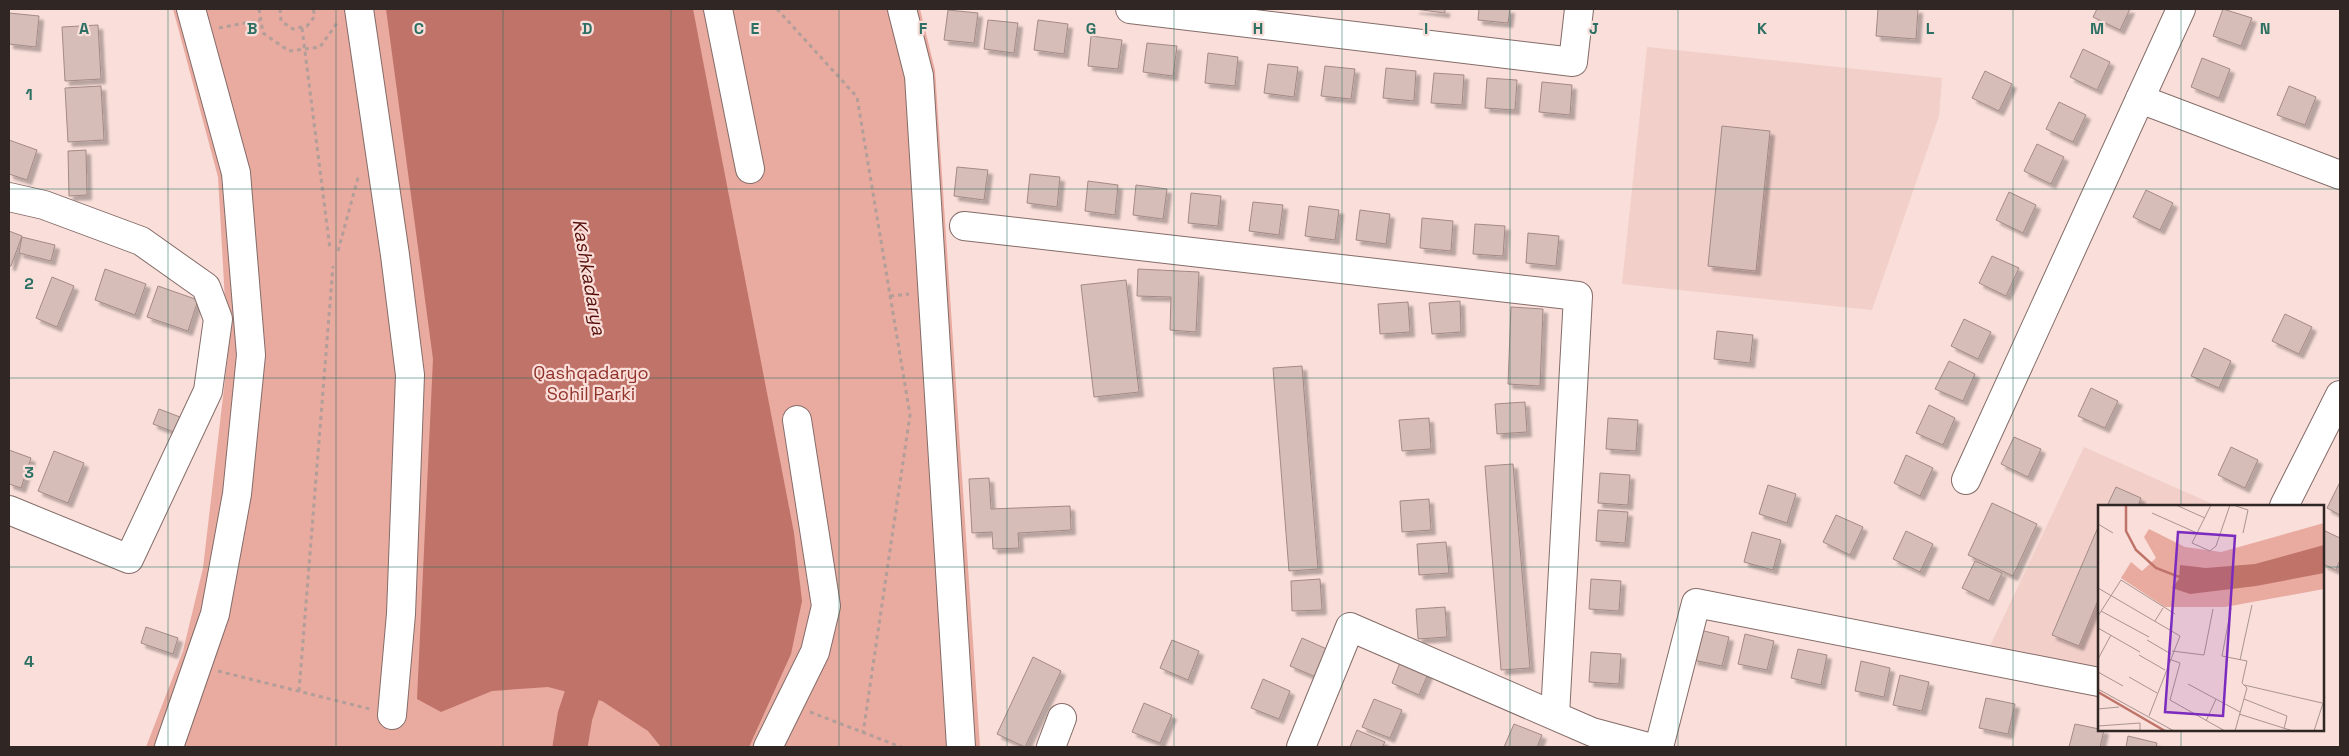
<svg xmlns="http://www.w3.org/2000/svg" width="2349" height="756" font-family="'Space Grotesk',sans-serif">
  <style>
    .built { fill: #f2cfc9 }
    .green { fill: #e9aaa0 }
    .water { fill: #c07368 }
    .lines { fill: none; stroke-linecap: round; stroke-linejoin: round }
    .river { stroke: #c07368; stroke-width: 35 }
    .building { fill: #d7bdb8; stroke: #a38a86; filter: url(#shadow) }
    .minor-casing { stroke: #846c68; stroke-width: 30 }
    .path { stroke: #b39e9a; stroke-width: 3; stroke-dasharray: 4 4; stroke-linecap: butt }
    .minor { stroke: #fff; stroke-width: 28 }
    .grid { fill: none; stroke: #2b7063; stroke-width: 1; stroke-opacity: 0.55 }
    .labels { text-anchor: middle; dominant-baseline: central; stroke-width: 4.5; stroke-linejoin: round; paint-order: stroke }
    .park-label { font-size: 18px; fill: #91332a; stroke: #f9ded9 }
    .water-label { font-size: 19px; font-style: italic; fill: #57100b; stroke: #f9ded9 }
    .inset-river { fill: none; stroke: #c07368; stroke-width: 2.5 }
    .inset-road { fill: none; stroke: #a99491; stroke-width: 1 }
    .view { fill: #7b2cbf; fill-opacity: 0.15; stroke: #7b2cbf; stroke-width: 2.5 }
    .inset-edge { fill: none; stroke: #302624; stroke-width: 2.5 }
    .grid-label { font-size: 16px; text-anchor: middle; font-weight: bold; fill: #2b7063; stroke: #f9ded9; stroke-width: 4.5; stroke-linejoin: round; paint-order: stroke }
  </style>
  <defs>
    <filter id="shadow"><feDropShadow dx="4.5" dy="4.5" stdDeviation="1" flood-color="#0004"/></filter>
  </defs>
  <rect width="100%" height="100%" fill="#f9ded9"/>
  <g class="built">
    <path d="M1647,47L1942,78L1939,116L1872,310L1622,284Z"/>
    <path d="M2084,447L2217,506H2099V669L1989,648Z"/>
  </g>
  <path class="green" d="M173,9H920L935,70L980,747H146L183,651L203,568L228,354L218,177Z"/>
  <path class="water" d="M386,9H693L794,533L802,601L791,654L749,747H661L648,731L602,701L548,687L492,691L441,712L417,699L433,359Z"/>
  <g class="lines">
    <path class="river" d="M570,747L575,716L597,650"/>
  </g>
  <g class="building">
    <path d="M1415,9H1445V13Z"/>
    <path d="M1479,9H1510L1508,23L1478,20Z"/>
    <path d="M1878,9H1918L1916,39L1876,36Z"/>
    <path d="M2097,9H2130L2120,30L2093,17Z"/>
    <path d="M2223,9L2252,18L2241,46L2213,36Z"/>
    <path d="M948,10L978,13L974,43L944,40Z"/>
    <path d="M9,13L39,16L36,47L9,44Z"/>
    <path d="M988,20L1018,23L1014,53L984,49Z"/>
    <path d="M1038,20L1068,24L1064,54L1034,50Z"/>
    <path d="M98,25L101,79L65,81L62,27Z"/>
    <path d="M1091,36L1122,40L1118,69L1088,66Z"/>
    <path d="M1147,43L1177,46L1173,76L1143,72Z"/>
    <path d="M2083,49L2110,62L2097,90L2070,77Z"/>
    <path d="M1208,53L1238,57L1235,86L1205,83Z"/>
    <path d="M2202,58L2230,69L2219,98L2191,87Z"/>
    <path d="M1268,64L1298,67L1294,97L1264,93Z"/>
    <path d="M1325,66L1355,69L1351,99L1321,96Z"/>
    <path d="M1386,68L1416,71L1414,101L1383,98Z"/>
    <path d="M1985,71L2012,84L1999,111L1972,98Z"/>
    <path d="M1434,73L1464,75L1462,105L1431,103Z"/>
    <path d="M1487,78L1517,80L1515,110L1485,108Z"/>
    <path d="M1542,82L1572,85L1570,115L1539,112Z"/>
    <path d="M101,86L104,140L68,142L65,88Z"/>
    <path d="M2289,86L2316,97L2305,125L2277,115Z"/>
    <path d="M2059,102L2086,115L2073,142L2046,129Z"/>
    <path d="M1722,126L1770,131L1756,271L1708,266Z"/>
    <path d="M9,140L37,150L27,180L9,174Z"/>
    <path d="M2037,144L2064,157L2051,184L2024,171Z"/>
    <path d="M86,150L87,195L69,196L68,151Z"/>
    <path d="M957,167L988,170L984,200L954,196Z"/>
    <path d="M1030,174L1060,177L1057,207L1027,203Z"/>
    <path d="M1088,181L1118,185L1115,215L1085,211Z"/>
    <path d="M1136,185L1167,189L1163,219L1133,215Z"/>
    <path d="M2146,190L2173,203L2160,230L2133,217Z"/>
    <path d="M2009,192L2036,205L2023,233L1996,220Z"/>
    <path d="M1191,193L1221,196L1218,226L1188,223Z"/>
    <path d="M1253,202L1283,205L1279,235L1249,231Z"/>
    <path d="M1309,206L1339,210L1335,240L1305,236Z"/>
    <path d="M1360,210L1390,214L1386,244L1356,240Z"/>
    <path d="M1422,218L1453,221L1451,251L1420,248Z"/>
    <path d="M1475,224L1505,226L1503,256L1473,254Z"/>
    <path d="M9,231L22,236L11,266H9Z"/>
    <path d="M1528,233L1559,236L1556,266L1526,263Z"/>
    <path d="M22,237L55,245L51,261L19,253Z"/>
    <path d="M1992,256L2019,268L2006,296L1979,283Z"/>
    <path d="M105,269L146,284L135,315L95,300Z"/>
    <path d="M1138,269L1199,272L1196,332L1170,330L1171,297L1137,296Z"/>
    <path d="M52,277L74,286L57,327L36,318Z"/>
    <path d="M1126,280L1139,392L1094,397L1081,285Z"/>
    <path d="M158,286L198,300L188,331L147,317Z"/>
    <path d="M1460,301L1461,332L1432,334L1429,303Z"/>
    <path d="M1408,302L1410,332L1380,334L1378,304Z"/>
    <path d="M1511,307L1543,309L1540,386L1508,384Z"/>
    <path d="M2285,314L2312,327L2299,354L2272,341Z"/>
    <path d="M1964,319L1991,332L1978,359L1951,346Z"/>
    <path d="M1717,331L1753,335L1750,363L1714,359Z"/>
    <path d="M2204,348L2231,361L2219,388L2191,376Z"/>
    <path d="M1949,361L1975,374L1963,401L1935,389Z"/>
    <path d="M1302,366L1318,569L1289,571L1273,368Z"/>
    <path d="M2091,388L2118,401L2105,428L2078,416Z"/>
    <path d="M1525,402L1527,432L1497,434L1495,404Z"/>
    <path d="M1929,405L1955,418L1943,445L1916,433Z"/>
    <path d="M159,409L180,417L174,432L153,424Z"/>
    <path d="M1429,418L1431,449L1402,451L1399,420Z"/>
    <path d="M1608,418L1638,420L1636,451L1606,449Z"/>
    <path d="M2014,437L2041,449L2028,477L2001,464Z"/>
    <path d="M2231,447L2258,460L2245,488L2218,475Z"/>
    <path d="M9,450L31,458L21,488L9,484Z"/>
    <path d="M54,451L84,463L68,503L38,491Z"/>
    <path d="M1906,455L1933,468L1920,496L1894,483Z"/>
    <path d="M1513,464L1530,668L1501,670L1485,466Z"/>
    <path d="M1600,473L1630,475L1628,505L1598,503Z"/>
    <path d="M989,478L991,509L1070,506L1071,530L1018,533L1019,548L993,549L992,532L972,533L969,479Z"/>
    <path d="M2340,482V515L2327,508Z"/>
    <path d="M1768,485L1796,494L1787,523L1759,514Z"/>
    <path d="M2116,487L2141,498L2138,506H2107Z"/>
    <path d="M1429,499L1431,530L1402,532L1400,501Z"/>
    <path d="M1992,503L2037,524L2013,576L1968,555Z"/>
    <path d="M1598,510L1628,512L1625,543L1596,541Z"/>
    <path d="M1836,515L1863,527L1850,555L1823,542Z"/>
    <path d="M2099,525V598L2079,646L2052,635Z"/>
    <path d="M2323,530L2340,538V560L2336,570L2323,564Z"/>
    <path d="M1906,531L1933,544L1920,572L1893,559Z"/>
    <path d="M1752,532L1781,540L1773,570L1744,562Z"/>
    <path d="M1446,542L1449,573L1419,575L1417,544Z"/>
    <path d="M1975,561L2002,573L1989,601L1962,588Z"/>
    <path d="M1320,579L1322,610L1292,611L1291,581Z"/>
    <path d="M1591,579L1621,581L1619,611L1589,609Z"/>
    <path d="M1445,607L1447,637L1418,639L1416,609Z"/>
    <path d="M146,627L178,638L173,654L141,643Z"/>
    <path d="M1700,630L1729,637L1722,666L1693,660Z"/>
    <path d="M1745,634L1774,641L1767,670L1738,664Z"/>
    <path d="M1302,638L1329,650L1318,678L1290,666Z"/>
    <path d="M1172,640L1199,651L1188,680L1160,668Z"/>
    <path d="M1798,649L1827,655L1821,685L1791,678Z"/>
    <path d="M1591,652L1621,654L1619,684L1589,682Z"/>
    <path d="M1403,655L1431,667L1419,695L1392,683Z"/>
    <path d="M1033,657L1061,671L1025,747L997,734Z"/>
    <path d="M1861,661L1890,668L1884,697L1855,691Z"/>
    <path d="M1900,675L1929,682L1922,711L1893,705Z"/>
    <path d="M1263,679L1290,691L1279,719L1251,708Z"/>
    <path d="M1986,698L2015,704L2008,734L1979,728Z"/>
    <path d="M1374,699L1402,710L1390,738L1362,727Z"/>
    <path d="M1144,703L1172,715L1160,743L1132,732Z"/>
    <path d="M1514,724L1542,735L1537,747H1504Z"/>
    <path d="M2075,724L2104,730L2100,747H2069Z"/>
    <path d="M1357,730L1385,742L1382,747H1350Z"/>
    <path d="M2128,736L2157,743L2156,747H2126Z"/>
  </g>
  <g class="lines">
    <g class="minor-casing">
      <g id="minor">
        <path d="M359,9L395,255L410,375L401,614L392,715"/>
        <path d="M718,9L750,169"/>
        <path d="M902,9L919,76L961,747"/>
        <path d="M1130,9L1573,62L1579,9"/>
        <path d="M2140,99L2340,175"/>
        <path d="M9,197L44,205L141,241L206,287L218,319L208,391L129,559L9,510"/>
        <path d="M964,226L1578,296L1555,715"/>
        <path d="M1966,480L2181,9"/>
        <path d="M2284,506L2340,395"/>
        <path d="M169,747L215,614L237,494L251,355L236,173L191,9"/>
        <path d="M768,747L815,652L826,606L797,420"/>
        <path d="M1051,747L1062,718"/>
        <path d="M1301,747L1350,627L1592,732L1648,747"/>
        <path d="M1659,747L1696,603L2099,682"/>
      </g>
    </g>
    <g class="path">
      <path d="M259,9L263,33L289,51L320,47L337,23"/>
      <path d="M280,9L281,21L293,29L307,26L315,16L313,9"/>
      <path d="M777,9L857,97L910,415L863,733"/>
      <path d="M219,28L260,20"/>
      <path d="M302,28L330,249"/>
      <path d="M338,251L359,174"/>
      <path d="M890,296L909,294"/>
      <path d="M218,671L370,709"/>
      <path d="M299,691L333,266"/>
      <path d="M810,712L901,747"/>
    </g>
    <use href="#minor" class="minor"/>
  </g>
  <path class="grid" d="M168,9V747M336,9V747M503,9V747M671,9V747M839,9V747M1007,9V747M1174,9V747M1342,9V747M1510,9V747M1678,9V747M1846,9V747M2013,9V747M2181,9V506M9,189H2340M9,378H2340M9,567H2099M2323,567H2340M2181,730V747"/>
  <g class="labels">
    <g class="park-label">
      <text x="591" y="372">Qashqadaryo<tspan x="591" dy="21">Sohil Parki</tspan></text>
    </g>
    <g class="water-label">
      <text transform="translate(589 277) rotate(80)">Kashkadarya</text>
    </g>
  </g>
  <g transform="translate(2098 505)">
    <rect width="226" height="226" fill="#f9ded9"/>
    <path d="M226,18V84L127,102H67L23,73L33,57L44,66L58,53L46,32L51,24L87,42L123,47Z" fill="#e9aaa0"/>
    <path d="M226,40V68L158,81L92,89L74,83L81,74L82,60L108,63L157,59Z" fill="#c07368"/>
    <path class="inset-river" d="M28,0V26L38,45L58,63L84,73M0,187L67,226"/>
    <path class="inset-road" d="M78,0L107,13M113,0L94,38L112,46L118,41L132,0M135,0L150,5L145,28M54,8L99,28M0,19L15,28M0,83L82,131L51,211M133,103L124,151L149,156L144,178L149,183L137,226M3,106L51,132M0,111L23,75L77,109M57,116L65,103M0,123L42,147M49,135L73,149M74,146L106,150L115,104M41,150L67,165M0,154L13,130M71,154L82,158L72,195L127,226M142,155L154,100M0,167L25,181M31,172L59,188M90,179L142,207M146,180L224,198M0,184L76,226M146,194L189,211L186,224M0,204L21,202M141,209L195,226M108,216L118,194M0,221L42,218V226M216,226L227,192"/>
    <path class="view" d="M80,27L137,31L125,211L67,207Z"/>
    <rect width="226" height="226" class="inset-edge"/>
  </g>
  <g class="grid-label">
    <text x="84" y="34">A</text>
    <text x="252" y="34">B</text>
    <text x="419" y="34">C</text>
    <text x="587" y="34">D</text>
    <text x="755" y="34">E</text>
    <text x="923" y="34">F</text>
    <text x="1091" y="34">G</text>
    <text x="1258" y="34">H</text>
    <text x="1426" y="34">I</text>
    <text x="1594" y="34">J</text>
    <text x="1762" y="34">K</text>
    <text x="1930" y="34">L</text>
    <text x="2097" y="34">M</text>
    <text x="2265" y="34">N</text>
    <text x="29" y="100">1</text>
    <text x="29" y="289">2</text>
    <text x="29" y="478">3</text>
    <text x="29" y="667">4</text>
  </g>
  <rect width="2349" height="756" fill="none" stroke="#302624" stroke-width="20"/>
</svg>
